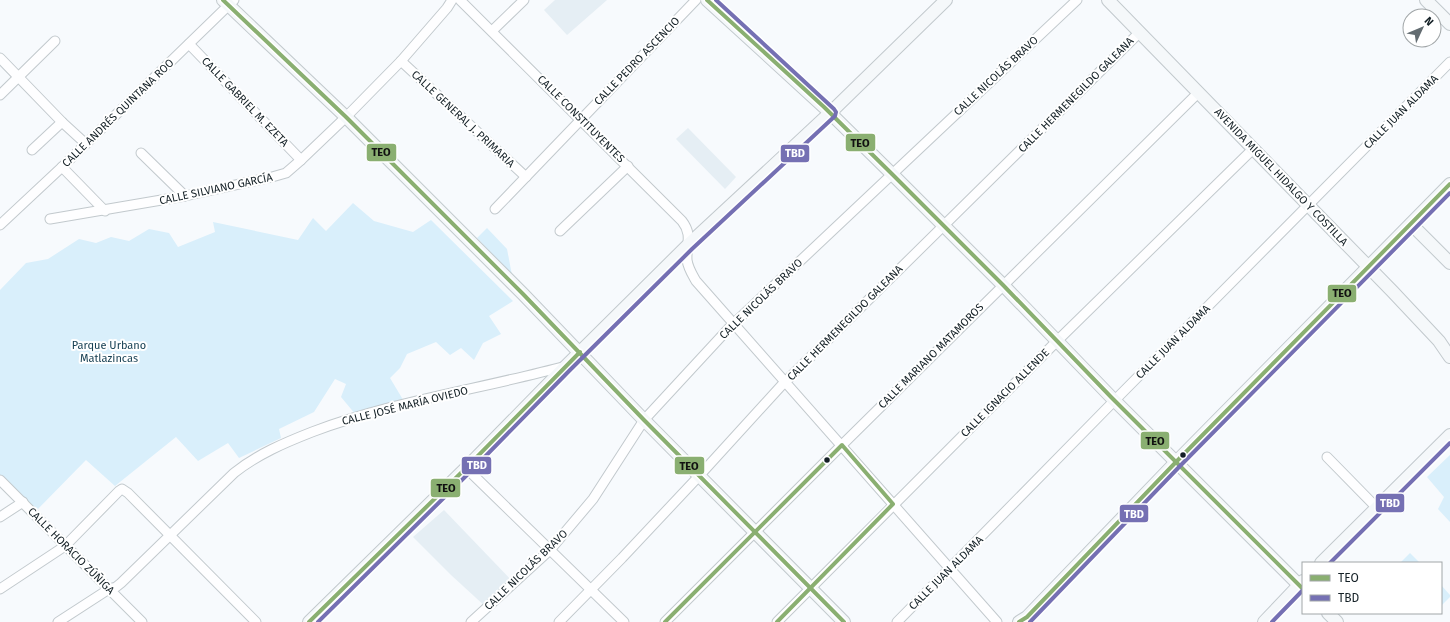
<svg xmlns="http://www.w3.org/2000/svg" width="1450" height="622" font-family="'Fira Sans',sans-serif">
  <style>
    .built { fill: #e5eef4 }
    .green { fill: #d9effb }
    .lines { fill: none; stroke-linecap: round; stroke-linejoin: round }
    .street-casing { stroke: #c2c9cd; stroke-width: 11 }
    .secondary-casing { stroke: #c2c9cd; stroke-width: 14 }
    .street { stroke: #fefeff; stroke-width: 9 }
    .secondary { stroke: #f5f8fa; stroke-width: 12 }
    .bus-1-casing { stroke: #fff; stroke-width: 7 }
    .bus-2-casing { stroke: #fff; stroke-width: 7 }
    .bus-1 { stroke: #8aaf71; stroke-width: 4 }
    .bus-2 { stroke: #7570b3; stroke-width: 4 }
    .bus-dot { fill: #142026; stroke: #fff; stroke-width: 1.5 }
    .labels { text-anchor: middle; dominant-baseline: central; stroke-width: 4; stroke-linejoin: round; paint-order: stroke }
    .street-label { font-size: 11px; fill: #142026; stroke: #fff }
    .park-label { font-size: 11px; fill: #174053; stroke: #fff }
    .line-badge { stroke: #fff; stroke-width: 1.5 }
    .badge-label { font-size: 11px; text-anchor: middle; font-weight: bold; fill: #fff }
    .pale-badge-label { font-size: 11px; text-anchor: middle; font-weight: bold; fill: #111 }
  </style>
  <rect width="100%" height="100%" fill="#f7fafd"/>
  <g class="built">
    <path d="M555,0H607L567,35L544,10Z"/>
    <path d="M688,128L736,177L725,189L676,139Z"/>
    <path d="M444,510L513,582L487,608L451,575L413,537Z"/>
  </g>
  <g class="green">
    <path d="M353,203L374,221L413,232L431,220L513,301L489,316L501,334L483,343L474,360L461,348L450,355L436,342L407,354L400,368L390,378L405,403L356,415L341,397L346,384L335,379L314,412L279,429L281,438L239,458L228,443L198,461L176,437L115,486L86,460L35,512L0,477V290L26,263L48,259L79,239L96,243L111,237L129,241L149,229L169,233L178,247L215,232L213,222L298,240L313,218L326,231Z"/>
    <path d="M487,228L507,249L512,275L477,238Z"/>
    <path d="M1450,455V522L1438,509L1444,497L1427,477Z"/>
    <path d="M1410,553L1420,563H1400Z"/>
    <path d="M1441,585L1450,595V597L1441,606Z"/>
  </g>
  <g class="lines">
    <g class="street-casing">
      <g id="street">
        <path d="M460,0L682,221C693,235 686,245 687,260C688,268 692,274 696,281L997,622"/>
        <path d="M492,31L524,0"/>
        <path d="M189,44L301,160"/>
        <path d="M0,58L62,122L86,144"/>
        <path d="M401,61L526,177"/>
        <path d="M0,95L55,41"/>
        <path d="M32,150L62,122"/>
        <path d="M141,153L185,196"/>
        <path d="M62,167L105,211"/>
        <path d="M495,209L696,0"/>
        <path d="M50,219L185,196L272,177L286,173L301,160L346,117L401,61L447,8L452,0"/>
        <path d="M0,225L62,167L234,0"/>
        <path d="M560,231L628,166"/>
        <path d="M1327,457L1377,508"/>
        <path d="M466,468L624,622"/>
        <path d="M0,480L142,622"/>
        <path d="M0,517L23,502"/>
        <path d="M0,589L65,546L119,491L122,489L128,493L256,622"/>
        <path d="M58,622L109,589L116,587L121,583L234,473C258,454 284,443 312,432C394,401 481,389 566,366"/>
        <path d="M471,622L550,550L593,499L644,420L729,328L1077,0"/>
        <path d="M559,622L622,558L699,476L781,386L1140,32"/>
        <path d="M665,622L842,445L1198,93"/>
        <path d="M777,622L1057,341L1253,149"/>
        <path d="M897,622L1115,400L1450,62"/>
      </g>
    </g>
    <g class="secondary-casing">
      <g id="secondary">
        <path d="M223,0L346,117L523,294L644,420L844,622"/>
        <path d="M707,0L824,107L892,174L1003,285L1111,397L1303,589"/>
        <path d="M1108,0L1393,292L1439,341L1450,357"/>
        <path d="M1426,0L1450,24"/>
        <path d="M1411,224L1450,263"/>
        <path d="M1321,563L1450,435"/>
        <path d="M1328,613L1337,622"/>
        <path d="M309,622L466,468L566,366L688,245L830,113L946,0"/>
        <path d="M1019,622L1027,617L1176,462L1450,184"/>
        <path d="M1264,622L1303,581"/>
      </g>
    </g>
    <use href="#street" class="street"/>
    <use href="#secondary" class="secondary"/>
    <g class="bus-1-casing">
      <g id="bus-1">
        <path d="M223,0L346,117L523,294L644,420L844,622"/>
        <path d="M707,0L824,107L892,174L1003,285L1111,397L1303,589"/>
        <path d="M309,622L466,468L580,352"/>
        <path d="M665,622L842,445L893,504L777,622"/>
        <path d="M1019,622L1027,617L1176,462L1450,184"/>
      </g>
    </g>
    <g class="bus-2-casing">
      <g id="bus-2">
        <path d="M1330,563L1450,443"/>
        <path d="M318,622L470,472L570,370L692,249L835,116L836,112L834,109L716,0"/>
        <path d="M1030,622L1180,466L1450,193"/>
        <path d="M1272,622L1303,590"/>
      </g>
    </g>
    <use href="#bus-1" class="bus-1"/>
    <use href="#bus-2" class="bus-2"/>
  </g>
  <g class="bus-dot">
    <circle cx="1183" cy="455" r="3.5"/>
    <circle cx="827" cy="460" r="3.5"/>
  </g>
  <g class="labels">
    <g class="street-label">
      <text transform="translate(637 61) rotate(-46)">CALLE PEDRO ASCENCIO</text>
      <text transform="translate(996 76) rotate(-43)">CALLE NICOLÁS BRAVO</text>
      <text transform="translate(1076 95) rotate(-45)">CALLE HERMENEGILDO GALEANA</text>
      <text transform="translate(245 102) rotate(46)">CALLE GABRIEL M. EZETA</text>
      <text transform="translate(1401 112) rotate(-45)">CALLE JUAN ALDAMA</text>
      <text transform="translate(118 113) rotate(-44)">CALLE ANDRÉS QUINTANA ROO</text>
      <text transform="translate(463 119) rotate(43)">CALLE GENERAL J. PRIMARIA</text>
      <text transform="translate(581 119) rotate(45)">CALLE CONSTITUYENTES</text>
      <text transform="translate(1281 177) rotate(46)">AVENIDA MIGUEL HIDALGO Y COSTILLA</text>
      <text transform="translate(216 189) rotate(-12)">CALLE SILVIANO GARCÍA</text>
      <text transform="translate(761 299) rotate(-44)">CALLE NICOLÁS BRAVO</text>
      <text transform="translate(845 323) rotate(-45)">CALLE HERMENEGILDO GALEANA</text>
      <text transform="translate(1173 342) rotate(-45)">CALLE JUAN ALDAMA</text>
      <text transform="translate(931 356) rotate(-45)">CALLE MARIANO MATAMOROS</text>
      <text transform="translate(1005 393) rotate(-45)">CALLE IGNACIO ALLENDE</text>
      <text transform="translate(405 406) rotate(-14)">CALLE JOSÉ MARÍA OVIEDO</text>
      <text transform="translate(71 551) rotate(45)">CALLE HORACIO ZÚÑIGA</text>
      <text transform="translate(526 570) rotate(-44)">CALLE NICOLÁS BRAVO</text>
      <text transform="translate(946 573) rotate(-45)">CALLE JUAN ALDAMA</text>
    </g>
    <g class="park-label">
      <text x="109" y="345">Parque Urbano<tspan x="109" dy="13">Matlazincas</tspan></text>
    </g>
  </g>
  <g class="line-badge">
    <rect x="845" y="133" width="31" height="19" rx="4" fill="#8aaf71"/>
    <rect x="366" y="143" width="31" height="19" rx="4" fill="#8aaf71"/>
    <rect x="780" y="144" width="30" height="19" rx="4" fill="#7570b3"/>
    <rect x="1327" y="284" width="30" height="19" rx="4" fill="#8aaf71"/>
    <rect x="1140" y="431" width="30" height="19" rx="4" fill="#8aaf71"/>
    <rect x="461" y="456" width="31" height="19" rx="4" fill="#7570b3"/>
    <rect x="674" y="456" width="31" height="19" rx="4" fill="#8aaf71"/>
    <rect x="430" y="478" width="31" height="20" rx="4" fill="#8aaf71"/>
    <rect x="1375" y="493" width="30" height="20" rx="4" fill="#7570b3"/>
    <rect x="1119" y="504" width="30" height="19" rx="4" fill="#7570b3"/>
  </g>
  <g class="badge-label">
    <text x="795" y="157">TBD</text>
    <text x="477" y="469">TBD</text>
    <text x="1390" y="507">TBD</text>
    <text x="1134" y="518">TBD</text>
  </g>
  <g class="pale-badge-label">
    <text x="860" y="147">TEO</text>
    <text x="381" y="156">TEO</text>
    <text x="1342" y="297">TEO</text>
    <text x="1155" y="445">TEO</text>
    <text x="689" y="470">TEO</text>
    <text x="446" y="492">TEO</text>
  </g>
  <rect x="1302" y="562" width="140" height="52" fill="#ffffff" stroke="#a1a6a8"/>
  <rect x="1310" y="575" width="20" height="6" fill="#8aaf71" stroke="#a1a6a8"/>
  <text x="1338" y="582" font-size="12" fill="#142026">TEO</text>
  <rect x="1310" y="595" width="20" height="6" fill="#7570b3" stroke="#a1a6a8"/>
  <text x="1338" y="602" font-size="12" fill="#142026">TBD</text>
  <g transform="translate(1422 28) rotate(46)"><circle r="19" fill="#ffffff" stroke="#a1a6a8"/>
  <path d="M0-3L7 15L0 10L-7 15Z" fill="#636c71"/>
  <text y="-6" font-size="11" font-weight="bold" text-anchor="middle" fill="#142026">N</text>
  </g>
</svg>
